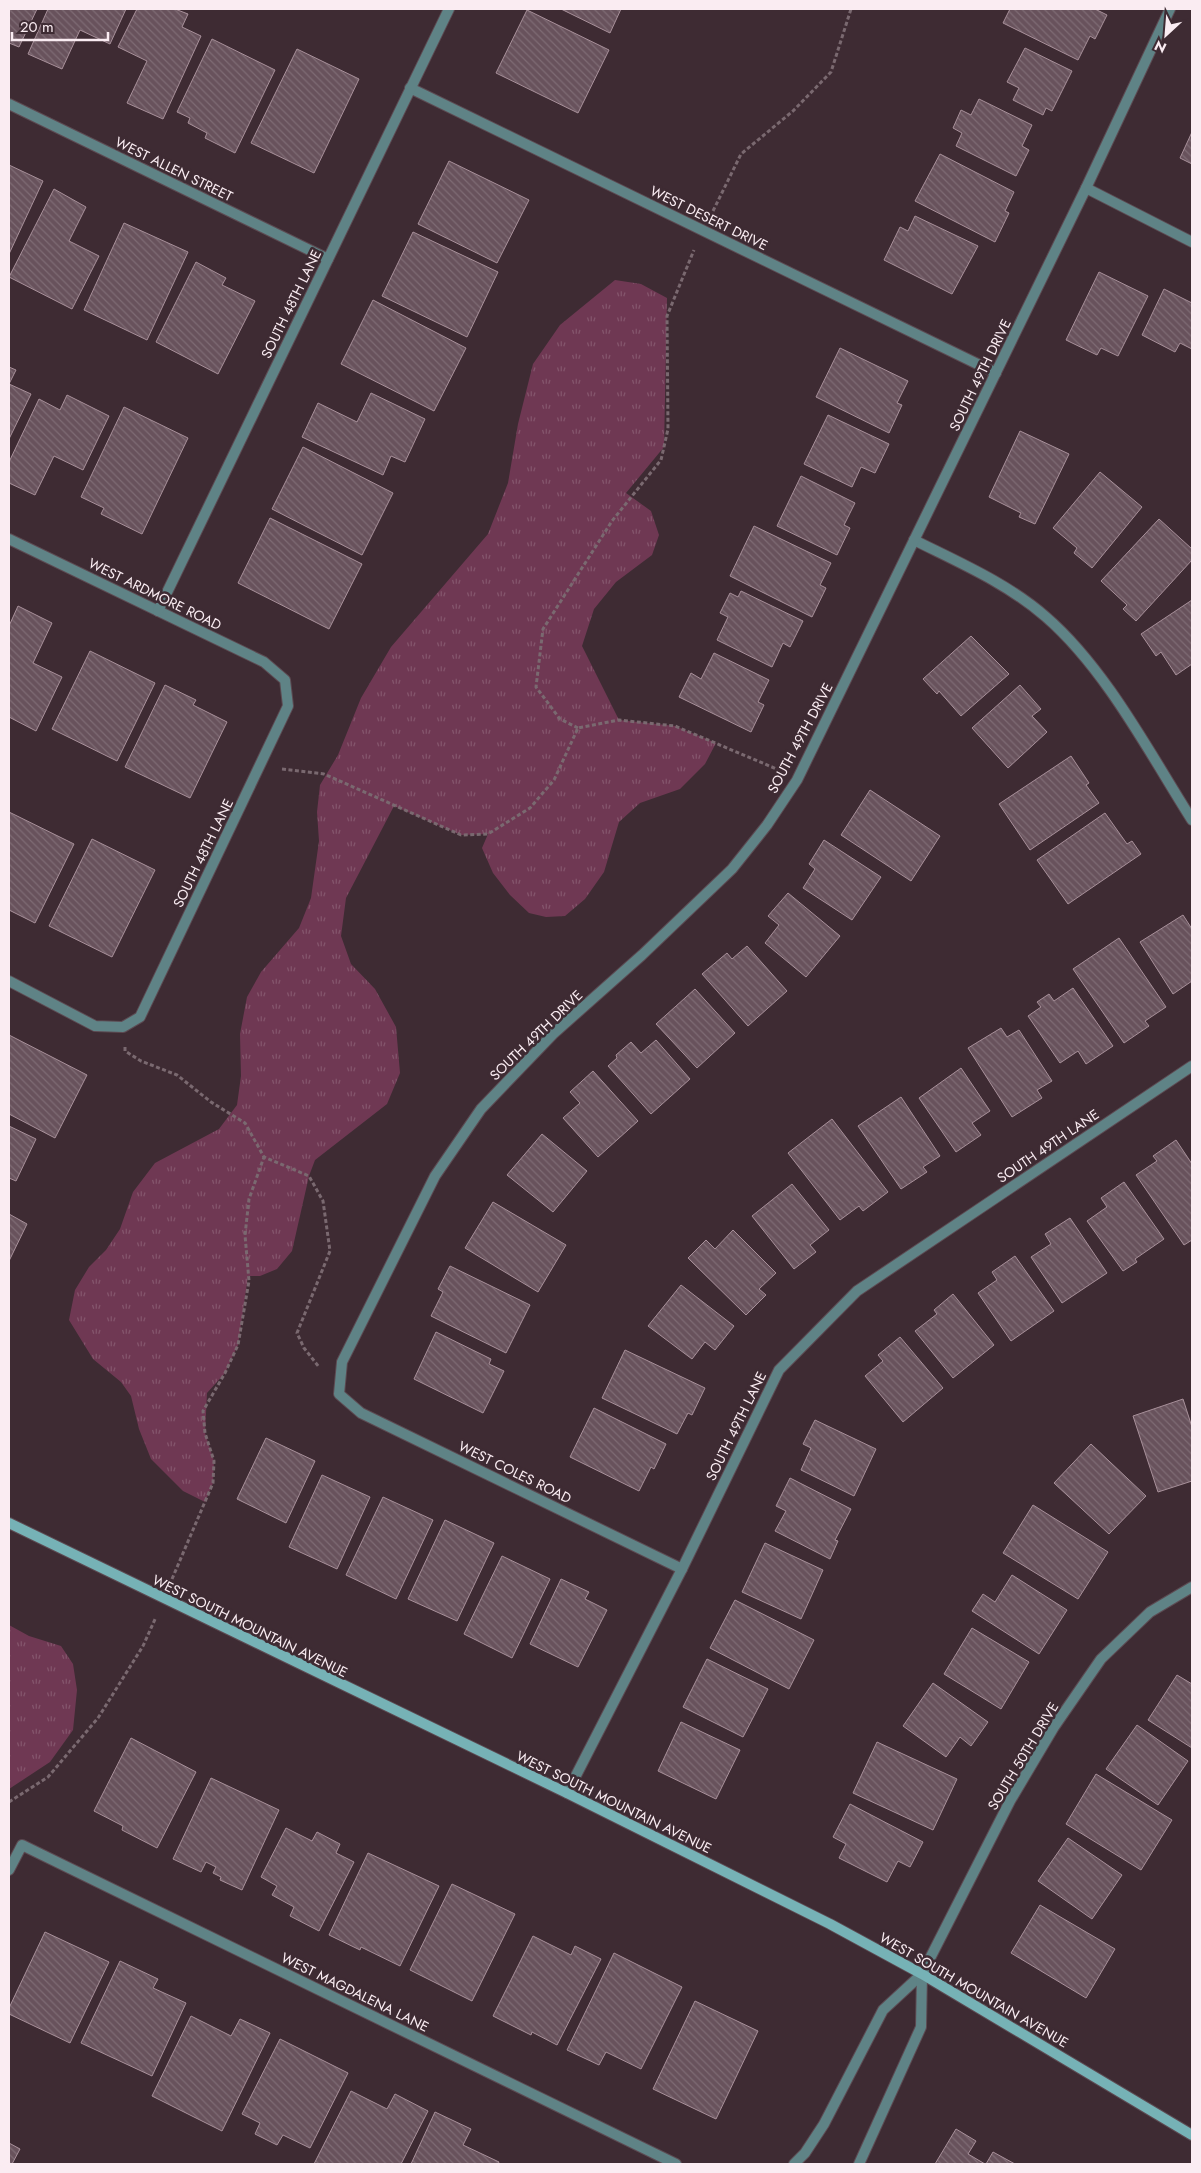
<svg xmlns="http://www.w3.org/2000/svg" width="1201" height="2173" font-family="Jost,sans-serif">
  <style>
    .grass { fill: url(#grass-tufts) }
    .building { fill: url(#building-back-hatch); stroke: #a8909a }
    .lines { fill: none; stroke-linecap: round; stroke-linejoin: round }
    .street-casing { stroke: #5c4a52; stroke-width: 12 }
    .secondary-casing { stroke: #5c4a52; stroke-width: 12 }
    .path { stroke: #7a6970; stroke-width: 3; stroke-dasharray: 4 2.5; stroke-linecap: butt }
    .street { stroke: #5f8386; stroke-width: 10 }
    .secondary { stroke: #76b2b6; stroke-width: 10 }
    .labels { text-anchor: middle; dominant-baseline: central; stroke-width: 5; stroke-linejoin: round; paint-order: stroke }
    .street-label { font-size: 14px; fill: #faecf2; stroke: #3e2b33 }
  </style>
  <defs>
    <pattern id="grass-tufts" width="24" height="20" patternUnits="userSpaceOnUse" patternTransform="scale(1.25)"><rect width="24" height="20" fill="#6f3853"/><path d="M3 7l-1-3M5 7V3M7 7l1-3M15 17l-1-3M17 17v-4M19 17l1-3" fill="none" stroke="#84556c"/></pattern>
    <pattern id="building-back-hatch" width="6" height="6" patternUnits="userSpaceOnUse" patternTransform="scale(1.25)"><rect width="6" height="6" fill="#68525c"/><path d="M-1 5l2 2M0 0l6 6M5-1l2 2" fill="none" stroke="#7e6b74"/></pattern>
  </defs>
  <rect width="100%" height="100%" fill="#3e2b33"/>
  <g class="grass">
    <path d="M615,280L641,284L667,298L664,447L626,493L651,511L659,535L652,555L616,582L594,609L582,646L619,720L675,726L716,743L705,764L680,789L640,803L619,822L604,872L585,899L565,916L546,917L529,913L510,895L493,873L482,848L488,834L461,835L394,806L346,898L341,936L351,964L375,989L396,1027L400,1073L387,1104L315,1160L309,1176L292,1251L277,1269L260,1276H248L238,1345L225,1373L207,1393L205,1433L214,1461L213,1483L205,1502L183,1491L151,1459L139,1429L131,1396L121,1382L93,1359L69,1320L75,1290L89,1267L106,1250L120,1229L133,1192L155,1163L219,1129L237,1105L241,1076L240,1034L247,997L261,972L299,928L311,898L319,841L317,812L320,785L338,755L361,698L391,647L488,534L508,483L518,424L533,364L560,325Z"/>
    <path d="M9,1625L29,1636L61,1646L73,1664L77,1690L73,1730L50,1762L9,1789Z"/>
  </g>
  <g class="building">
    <path d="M9,9H37L19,47L9,43Z"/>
    <path d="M48,9H126L110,44L80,30L62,69L28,54Z"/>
    <path d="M137,9H175L188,14L182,27L201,36L163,119L127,103L147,61L118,47Z"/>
    <path d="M561,9H621L610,33Z"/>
    <path d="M1010,9H1095L1107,15L1095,39L1090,36L1078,60L1003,23Z"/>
    <path d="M527,10L609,50L578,113L496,73Z"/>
    <path d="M212,39L275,70L235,153L205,138L207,133L188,123L190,118L177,112Z"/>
    <path d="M1025,48L1072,71L1052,111L1046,108L1043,115L1013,100L1019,88L1007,82Z"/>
    <path d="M297,49L359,79L314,173L251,143Z"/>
    <path d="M979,99L1032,125L1022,146L1029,150L1016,176L956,146L962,133L953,128L961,110L971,115Z"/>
    <path d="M1192,132V164L1180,158Z"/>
    <path d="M940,154L1014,192L1005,211L1009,213L995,242L915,201Z"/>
    <path d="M449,161L529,200L497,263L418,224Z"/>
    <path d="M9,165L43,181L9,254Z"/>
    <path d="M54,189L86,207L69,241L99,256L72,309L9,277Z"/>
    <path d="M915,216L978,246L952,294L884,260L900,227L908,231Z"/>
    <path d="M124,223L188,252L147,340L84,310Z"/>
    <path d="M413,232L498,272L467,337L382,296Z"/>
    <path d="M196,262L226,278L222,285L255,301L218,374L156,342Z"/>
    <path d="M1099,272L1148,296L1118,356L1101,348L1097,355L1066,340Z"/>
    <path d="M1164,289L1192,303V349L1180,343L1175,352L1142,335Z"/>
    <path d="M373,300L466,348L434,411L341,364Z"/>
    <path d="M840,348L908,381L897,403L902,405L889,433L816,397Z"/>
    <path d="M9,367L16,370L9,384L31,394L9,439Z"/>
    <path d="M371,393L425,419L405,462L391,456L383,475L302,437L318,403L357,422Z"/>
    <path d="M67,395L109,416L83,470L54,456L35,495L9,483V462L39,399L60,410Z"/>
    <path d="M124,407L188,438L142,534L101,514L104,508L81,497Z"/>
    <path d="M828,415L889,444L875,473L861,467L852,487L804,464Z"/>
    <path d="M1020,431L1069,454L1035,524L1019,517L1021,513L989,497Z"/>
    <path d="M303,447L393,493L362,555L272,509Z"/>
    <path d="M1100,472L1142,507L1092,568L1074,553L1077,548L1053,528Z"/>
    <path d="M801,476L855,503L844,525L850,528L837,555L777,526Z"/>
    <path d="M270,518L362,564L329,629L238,583Z"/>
    <path d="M1159,519L1192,549V560L1136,621L1123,609L1127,605L1101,581Z"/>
    <path d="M754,526L831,563L820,585L826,588L812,617L730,576Z"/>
    <path d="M741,591L803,621L790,647L783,643L772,667L717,640L728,617L720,613L730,593L738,597Z"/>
    <path d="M1192,600V664L1176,675L1161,652L1156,656L1141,634Z"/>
    <path d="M18,606L52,623L33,663L62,677L36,731L9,717V626Z"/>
    <path d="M971,636L1009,674L961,716L939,691L937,694L923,679Z"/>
    <path d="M90,651L155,683L117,761L52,729Z"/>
    <path d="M714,653L769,680L758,702L764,705L751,732L679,697L691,673L701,679Z"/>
    <path d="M165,685L196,700L193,705L227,722L190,798L125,767Z"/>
    <path d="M1020,685L1041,709L1032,716L1047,732L1008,768L972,728Z"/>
    <path d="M1071,756L1089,783L1086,785L1099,803L1030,850L999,804Z"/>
    <path d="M870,790L940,836L911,881L841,835Z"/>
    <path d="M9,812L74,844L35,923L9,910Z"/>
    <path d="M1105,813L1127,844L1132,841L1141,854L1068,904L1037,860Z"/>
    <path d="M92,839L155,870L112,957L49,926Z"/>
    <path d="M824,840L881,877L852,920L803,888L815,869L809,864Z"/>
    <path d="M788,893L840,936L806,977L765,943L779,925L768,916Z"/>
    <path d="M1183,915L1192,929V981L1173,994L1140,942Z"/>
    <path d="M1119,938L1166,1007L1145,1021L1149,1026L1124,1043L1073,969Z"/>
    <path d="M747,946L787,991L748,1026L702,974L727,953L732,959Z"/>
    <path d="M1073,988L1113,1046L1086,1064L1078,1051L1060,1063L1028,1016L1041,1007L1037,1002L1049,994L1054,1001Z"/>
    <path d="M695,989L735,1033L697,1068L656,1024Z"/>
    <path d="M1001,1028L1007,1037L1019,1030L1052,1081L1037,1090L1042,1098L1012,1117L968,1048Z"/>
    <path d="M9,1035L87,1075L55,1138L9,1114Z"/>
    <path d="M656,1040L690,1079L651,1114L608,1066L617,1058L616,1055L631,1042L641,1053Z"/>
    <path d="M961,1068L990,1111L972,1123L981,1135L956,1152L919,1098Z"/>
    <path d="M593,1071L638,1121L598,1157L563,1118L580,1103L570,1092Z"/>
    <path d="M901,1097L940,1156L923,1167L927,1172L901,1189L858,1126Z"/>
    <path d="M832,1119L888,1192L863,1211L859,1206L840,1220L788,1153Z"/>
    <path d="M9,1126L36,1139L16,1181L9,1178Z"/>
    <path d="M542,1134L587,1171L553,1212L507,1175Z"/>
    <path d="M1176,1140L1192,1164V1240L1184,1245L1136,1175L1157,1161L1153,1156Z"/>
    <path d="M1124,1182L1164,1239L1135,1259L1137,1262L1123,1271L1087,1221L1107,1207L1101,1198Z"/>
    <path d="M792,1184L829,1230L810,1245L816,1252L794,1269L752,1216Z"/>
    <path d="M493,1202L566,1245L538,1292L465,1248Z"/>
    <path d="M9,1214L27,1224L9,1261Z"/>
    <path d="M1070,1218L1107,1273L1062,1303L1031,1257L1051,1244L1045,1234Z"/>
    <path d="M733,1230L776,1273L759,1289L766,1295L746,1315L688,1258L706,1240L715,1249Z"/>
    <path d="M1015,1256L1054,1311L1011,1341L978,1293L997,1280L992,1272Z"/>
    <path d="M450,1266L530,1305L506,1353L431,1316L443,1292L438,1289Z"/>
    <path d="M681,1285L734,1326L715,1350L705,1342L692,1359L648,1326Z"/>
    <path d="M953,1294L994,1345L953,1378L915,1331L937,1314L934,1310Z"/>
    <path d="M436,1332L491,1359L489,1364L504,1371L483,1413L414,1379Z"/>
    <path d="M900,1337L943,1388L903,1422L865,1376L883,1361L878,1355Z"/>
    <path d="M625,1350L705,1388L692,1415L688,1413L677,1434L602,1398Z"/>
    <path d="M1183,1399L1192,1427V1481L1158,1492L1133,1416Z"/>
    <path d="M594,1408L666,1444L654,1469L651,1467L639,1491L570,1457Z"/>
    <path d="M815,1420L876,1449L854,1496L801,1470L811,1448L803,1444Z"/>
    <path d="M266,1438L315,1461L286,1523L237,1499Z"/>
    <path d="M1091,1444L1146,1496L1109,1534L1054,1483Z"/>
    <path d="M322,1475L370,1497L337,1569L289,1547Z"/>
    <path d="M790,1478L851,1509L835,1540L838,1541L830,1559L775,1531L786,1511L776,1506Z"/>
    <path d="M383,1497L433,1520L396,1599L346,1575Z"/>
    <path d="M1033,1505L1108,1552L1078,1599L1003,1553Z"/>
    <path d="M445,1520L494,1543L457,1621L408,1599Z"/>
    <path d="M765,1543L823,1570L801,1619L742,1592Z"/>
    <path d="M502,1556L550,1579L512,1658L464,1634Z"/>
    <path d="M1012,1575L1067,1610L1039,1654L972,1611L983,1594L995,1602Z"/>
    <path d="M561,1579L589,1592L585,1599L607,1610L578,1667L530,1644Z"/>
    <path d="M735,1600L814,1640L789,1689L710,1648Z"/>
    <path d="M972,1628L1029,1662L1001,1709L944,1674Z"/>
    <path d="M707,1659L768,1689L743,1737L683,1707Z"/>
    <path d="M1177,1675L1192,1684V1748L1148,1720Z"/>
    <path d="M933,1683L988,1722L971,1746L960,1737L946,1757L903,1726Z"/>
    <path d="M681,1722L740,1750L716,1799L658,1771Z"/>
    <path d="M1137,1725L1188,1761L1158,1805L1106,1769Z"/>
    <path d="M131,1738L196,1772L157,1848L122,1830L123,1826L94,1811Z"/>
    <path d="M877,1742L957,1779L933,1830L853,1793Z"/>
    <path d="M1096,1774L1172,1820L1141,1870L1066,1824Z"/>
    <path d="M211,1778L279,1810L242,1890L220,1880L221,1877L213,1873L216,1867L206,1862L201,1872L173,1859Z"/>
    <path d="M850,1804L923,1842L910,1867L898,1861L887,1882L839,1858L846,1844L833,1837Z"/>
    <path d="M286,1828L312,1841L317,1832L340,1844L336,1853L354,1862L319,1931L290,1916L294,1907L272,1895L277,1886L261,1877Z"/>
    <path d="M1068,1838L1122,1875L1092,1919L1038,1881Z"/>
    <path d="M368,1853L439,1886L400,1966L361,1947L360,1950L329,1935Z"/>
    <path d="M452,1884L515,1914L472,2001L410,1970Z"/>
    <path d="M1040,1905L1115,1949L1086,1998L1011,1953Z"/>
    <path d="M45,1932L109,1962L70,2043L9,2014V2008Z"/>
    <path d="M533,1936L571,1955L575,1946L601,1959L557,2045L532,2032L531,2035L493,2016Z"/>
    <path d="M614,1953L682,1987L641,2069L606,2052L599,2065L567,2050Z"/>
    <path d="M120,1961L158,1979L153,1988L186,2003L152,2076L81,2043Z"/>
    <path d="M695,2001L758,2031L716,2119L653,2089Z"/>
    <path d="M191,2016L231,2036L240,2019L270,2033L222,2131L152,2096Z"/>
    <path d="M280,2039L348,2073L310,2148L283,2135L277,2145L255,2134L260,2123L242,2114Z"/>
    <path d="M351,2091L387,2109L395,2094L428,2111L401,2164H314Z"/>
    <path d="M435,2112L471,2129L463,2145L499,2162L498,2164H411Z"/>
    <path d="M956,2129L976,2141L968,2154L985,2164H935Z"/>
    <path d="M9,2143L20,2149L12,2164H9Z"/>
    <path d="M993,2152L1015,2164H986Z"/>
  </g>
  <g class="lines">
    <g class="street-casing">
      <g id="street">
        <path d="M410,88L996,373"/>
        <path d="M9,104L328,259"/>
        <path d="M1086,188L1192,242"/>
        <path d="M9,539L264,662L285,680L288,706L140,1017L123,1027L95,1026L9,981"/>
        <path d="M914,540C960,563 1007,583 1046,617C1106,669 1150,754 1192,820"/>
        <path d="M158,611L449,9"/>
        <path d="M682,1569L361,1413L339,1394L342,1362L435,1176L481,1109L553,1034L642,955L732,869L767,825L797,780L1086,188L1170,9"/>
        <path d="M567,1793L682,1569L779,1370L857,1291L1192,1066"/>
        <path d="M9,1870L22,1845L676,2164"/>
        <path d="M794,2164L805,2153L824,2124L883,2010L922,1974L1010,1801L1054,1727L1101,1659L1150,1612L1192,1587"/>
        <path d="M859,2164L921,2027L922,1974"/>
      </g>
    </g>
    <g class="secondary-casing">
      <path id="secondary" d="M9,1523L567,1793L830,1924L922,1974L1192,2135"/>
    </g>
    <g class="path">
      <path d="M713,211L741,154L793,111L831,72L851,9"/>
      <path d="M578,728L560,719L536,687L543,629L612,521L661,460L668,429L667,316L694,250"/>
      <path d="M282,769L324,774L461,835L488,834L530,808L554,780L578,728L619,720L675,726L779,770"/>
      <path d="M125,1047V1051L141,1061L177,1075L211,1102L245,1123L264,1157L309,1176L323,1201L330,1251L297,1333L304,1348L319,1367"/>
      <path d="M172,1579L213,1483L214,1461L205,1433L203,1411L225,1373L238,1345L249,1281L245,1235L249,1199L264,1157"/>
      <path d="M9,1802L48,1777L98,1718L143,1646L156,1617"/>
    </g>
    <use href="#street" class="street"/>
    <use href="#secondary" class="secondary"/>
  </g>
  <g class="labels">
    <g class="street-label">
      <text transform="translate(174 169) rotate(26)">WEST ALLEN STREET</text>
      <text transform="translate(709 218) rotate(26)">WEST DESERT DRIVE</text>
      <text transform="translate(291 304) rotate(-64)">SOUTH 48TH LANE</text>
      <text transform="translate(980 375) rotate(-64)">SOUTH 49TH DRIVE</text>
      <text transform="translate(155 594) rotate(26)">WEST ARDMORE ROAD</text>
      <text transform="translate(800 738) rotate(-62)">SOUTH 49TH DRIVE</text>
      <text transform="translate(203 853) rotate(-64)">SOUTH 48TH LANE</text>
      <text transform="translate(536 1035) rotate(-44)">SOUTH 49TH DRIVE</text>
      <text transform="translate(1048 1146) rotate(-34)">SOUTH 49TH LANE</text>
      <text transform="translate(736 1426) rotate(-64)">SOUTH 49TH LANE</text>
      <text transform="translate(515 1472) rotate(26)">WEST COLES ROAD</text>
      <text transform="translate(250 1626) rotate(26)">WEST SOUTH MOUNTAIN AVENUE</text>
      <text transform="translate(1023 1756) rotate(-59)">SOUTH 50TH DRIVE</text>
      <text transform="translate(614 1802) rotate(26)">WEST SOUTH MOUNTAIN AVENUE</text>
      <text transform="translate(974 1990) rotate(30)">WEST SOUTH MOUNTAIN AVENUE</text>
      <text transform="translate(355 1992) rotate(26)">WEST MAGDALENA LANE</text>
    </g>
  </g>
  <rect width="1201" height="2173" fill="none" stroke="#faecf2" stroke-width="20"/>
  <g transform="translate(1166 35) rotate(206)" stroke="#3e2b33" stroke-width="4" paint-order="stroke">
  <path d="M0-4L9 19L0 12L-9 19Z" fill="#faecf2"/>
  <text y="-8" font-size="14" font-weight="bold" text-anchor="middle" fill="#faecf2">N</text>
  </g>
  <path d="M12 32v8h96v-8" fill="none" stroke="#faecf2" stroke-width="2.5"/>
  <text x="20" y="32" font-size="15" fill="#faecf2" stroke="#3e2b33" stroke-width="4" paint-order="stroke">20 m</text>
</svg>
